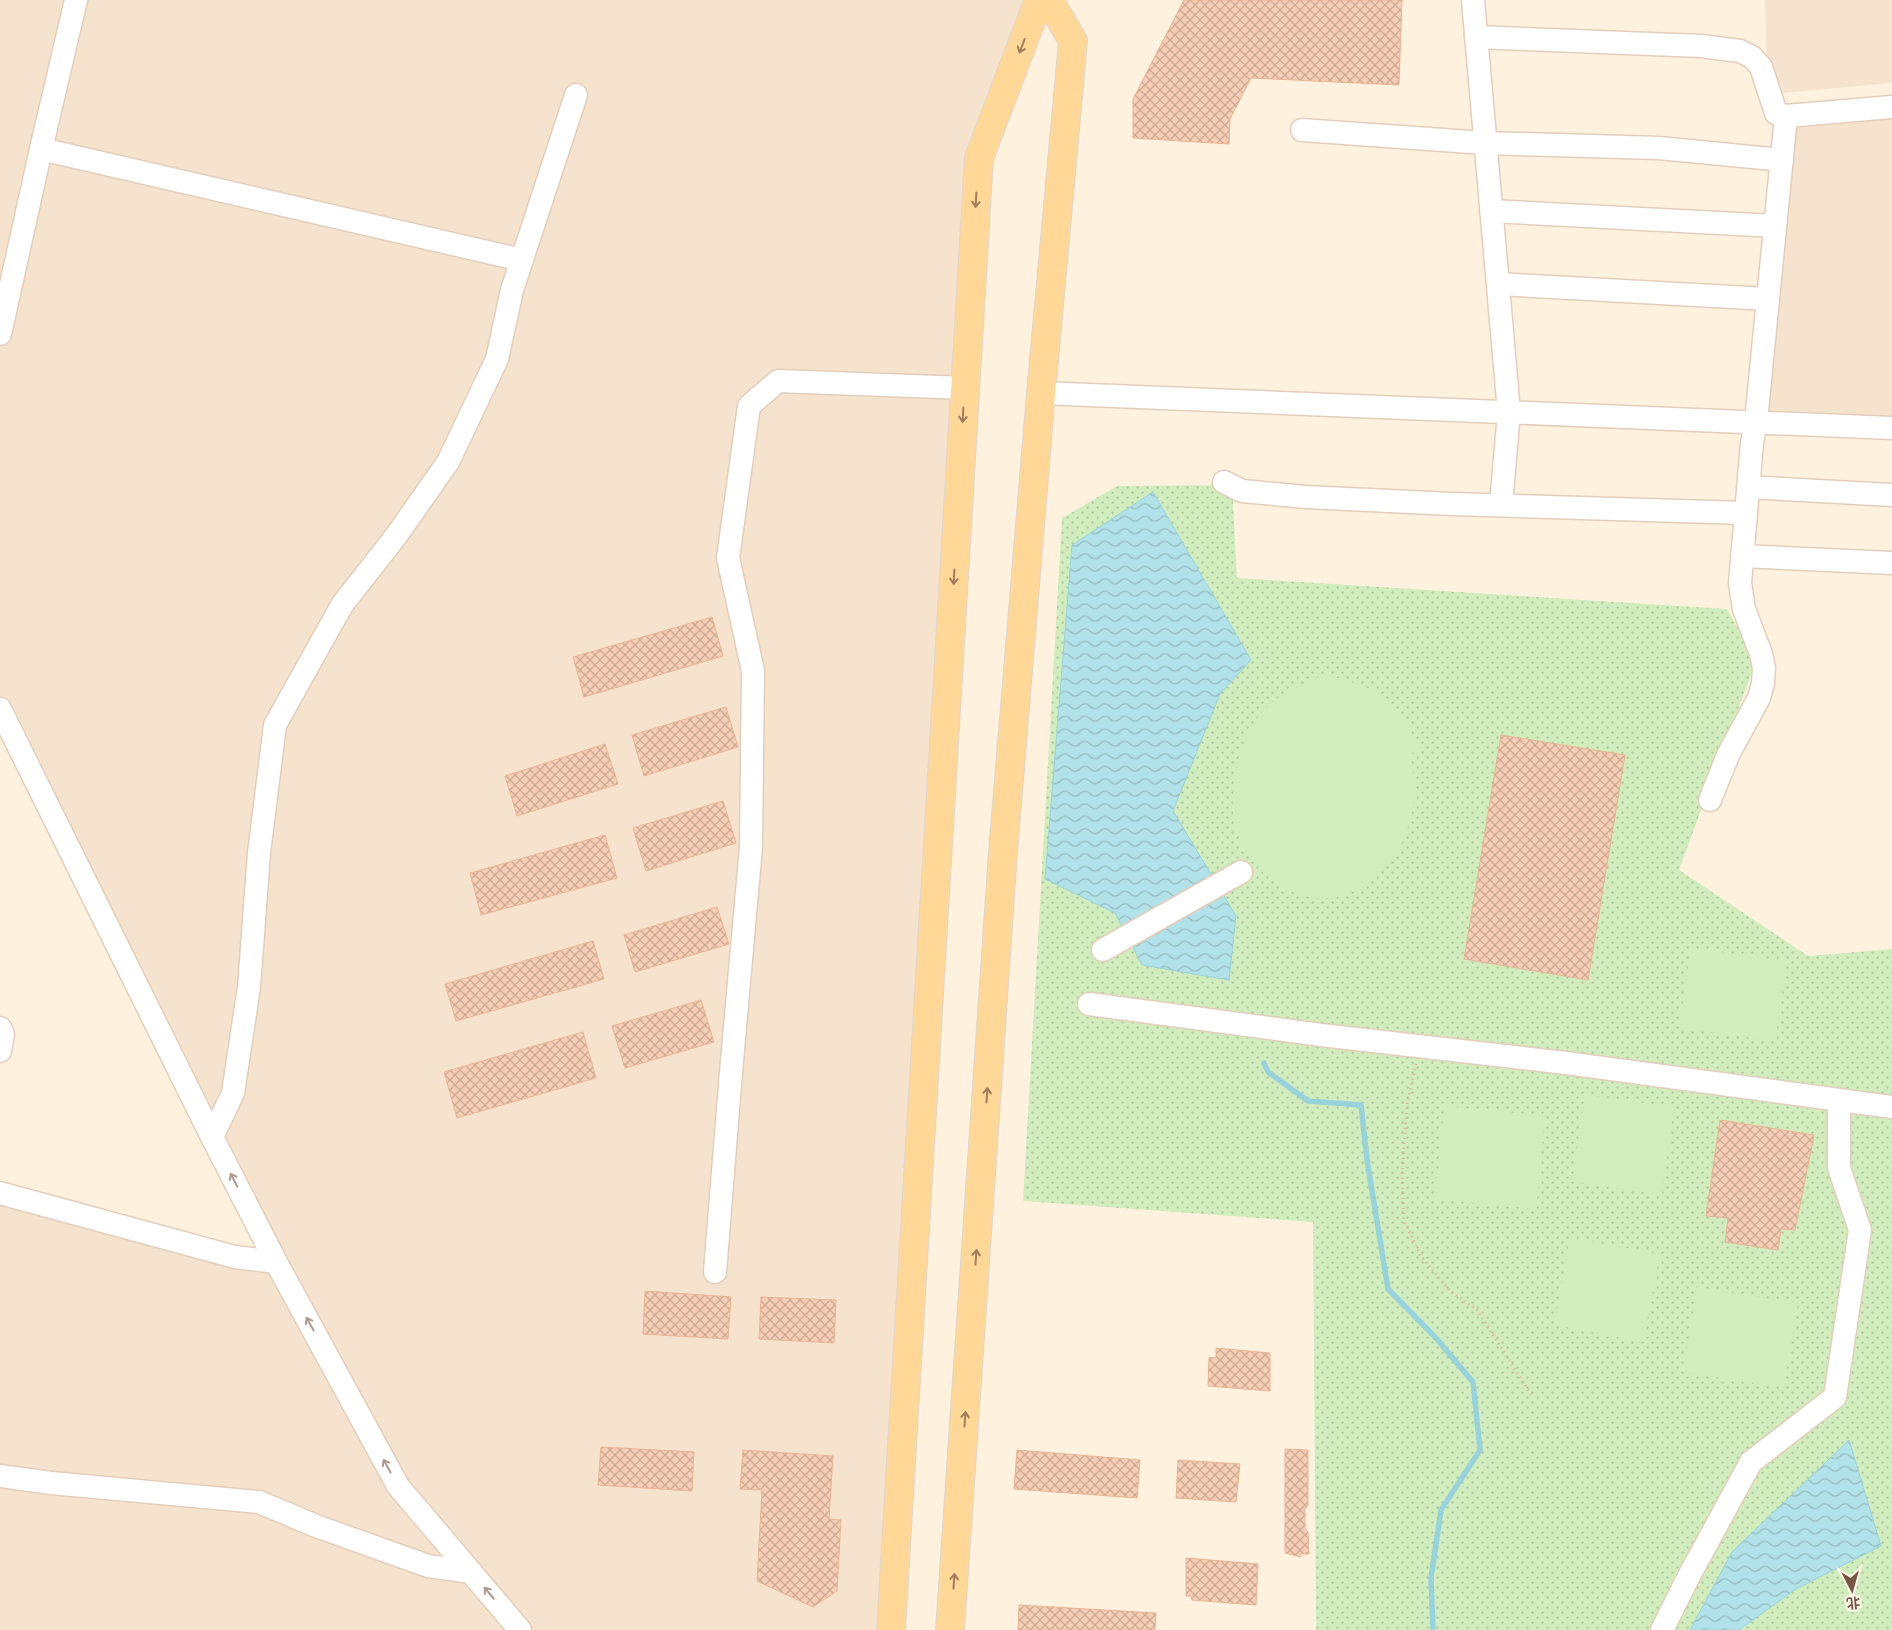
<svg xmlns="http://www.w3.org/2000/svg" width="1892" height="1630" font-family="Helvetica,'Noto Sans SC',sans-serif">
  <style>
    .residential { fill: #f6e3cd }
    .park { fill: url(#park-dots) }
    .pitch { fill: #d1edbd }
    .water { fill: url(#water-waves); stroke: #98d2dc }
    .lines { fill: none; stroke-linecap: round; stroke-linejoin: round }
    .stream { stroke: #98d2dc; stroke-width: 5.5 }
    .building { fill: url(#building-cross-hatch); stroke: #eab493 }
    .minor-casing { stroke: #e3cebb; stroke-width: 25 }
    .major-casing { stroke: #ded6d2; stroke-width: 30 }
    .path { stroke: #dbb198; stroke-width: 3; stroke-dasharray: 1 4; stroke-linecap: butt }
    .minor { stroke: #fff; stroke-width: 22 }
    .major { stroke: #ffd796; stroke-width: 28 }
    .oneway { stroke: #a07d5d }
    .oneway2 { stroke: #ad9a8f }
  </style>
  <defs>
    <pattern id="park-dots" width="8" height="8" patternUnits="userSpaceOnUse" patternTransform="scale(1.25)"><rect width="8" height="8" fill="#d1edbd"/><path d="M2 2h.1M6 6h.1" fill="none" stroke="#aec39b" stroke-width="1.8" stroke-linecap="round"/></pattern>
    <pattern id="water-waves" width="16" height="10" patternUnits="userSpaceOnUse" patternTransform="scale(1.25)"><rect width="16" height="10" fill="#b2e2e9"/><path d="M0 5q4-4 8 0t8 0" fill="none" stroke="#96babf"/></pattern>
    <pattern id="building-cross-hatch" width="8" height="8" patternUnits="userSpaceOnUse" patternTransform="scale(1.25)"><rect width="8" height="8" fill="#f6ceb5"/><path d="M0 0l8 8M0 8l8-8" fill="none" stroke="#ccaa95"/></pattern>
  </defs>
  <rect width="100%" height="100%" fill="#fef2df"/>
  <g class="residential">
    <path d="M0,0H1039L979,158L891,1630H0V1193L276,1262L0,708Z"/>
    <path d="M1765,0H1892V83L1782,93L1773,89L1767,69Z"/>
    <path d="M1892,108V427L1756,421L1786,116Z"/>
  </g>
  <path class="park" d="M1232,485L1237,578L1727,609L1756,661L1679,870L1808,956L1892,949V1630H1316L1313,1222L1023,1201L1062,518L1117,486Z"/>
  <g class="pitch">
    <path d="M1330,676C1379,688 1400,702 1420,750L1410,754C1417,785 1416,813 1402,842C1375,896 1320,917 1270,879C1254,866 1241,847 1235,826C1229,802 1235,777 1240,755C1248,723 1272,694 1304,685V679Z"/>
    <path d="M1691,948L1787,961L1775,1041L1679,1028Z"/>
    <path d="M1585,1095L1674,1107L1662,1195L1572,1182Z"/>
    <path d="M1444,1106L1545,1116L1536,1209L1435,1199Z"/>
    <path d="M1570,1238L1660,1254L1643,1342L1554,1325Z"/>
    <path d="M1697,1287L1798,1303L1784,1388L1683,1372Z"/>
  </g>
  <g class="water">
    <path d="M1153,492L1251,660L1220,694L1173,811L1236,916L1229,980L1142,965L1115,913L1045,879L1072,545Z"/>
    <path d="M1849,1440L1881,1546L1796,1589L1739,1630H1690L1732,1552Z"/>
  </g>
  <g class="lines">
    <path class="stream" d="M1264,1063L1268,1072L1308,1101L1361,1105L1367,1160L1388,1289L1435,1337L1473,1382L1480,1450L1441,1510L1431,1578L1433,1630"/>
  </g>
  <g class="building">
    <path d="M1184,0H1402L1399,85L1251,78L1230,119L1229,144L1133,138V99Z"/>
    <path d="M712,617L723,656L584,697L573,657Z"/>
    <path d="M726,707L738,747L644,776L632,735Z"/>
    <path d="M1501,735L1625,755L1588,980L1464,959Z"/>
    <path d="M605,744L618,784L517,816L505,776Z"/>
    <path d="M723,801L736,843L646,871L633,828Z"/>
    <path d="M605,835L617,878L481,915L470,873Z"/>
    <path d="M717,907L729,944L635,972L624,935Z"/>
    <path d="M593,941L604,979L456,1021L445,984Z"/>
    <path d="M701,1000L714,1042L625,1068L612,1026Z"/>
    <path d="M583,1032L596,1078L457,1118L444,1072Z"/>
    <path d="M1720,1120L1814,1135L1795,1230L1781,1229L1778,1250L1725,1242L1728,1218L1706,1216Z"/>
    <path d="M645,1291L731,1297L728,1339L643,1334Z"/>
    <path d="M761,1297L836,1300L834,1343L759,1339Z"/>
    <path d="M1216,1348L1270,1353V1391L1208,1386L1209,1357L1216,1358Z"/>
    <path d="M601,1447L694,1452L692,1491L598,1485Z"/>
    <path d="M1285,1449L1308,1450V1506L1305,1508V1528L1308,1532L1309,1554H1301V1557L1285,1553Z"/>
    <path d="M743,1450L833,1456L829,1519L841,1520L837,1591L813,1607L757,1581L762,1490L740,1489Z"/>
    <path d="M1017,1450L1140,1460L1137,1498L1014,1489Z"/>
    <path d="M1178,1460L1240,1464L1236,1502L1176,1498Z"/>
    <path d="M1186,1558L1258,1564L1256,1605L1192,1600L1191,1596H1186Z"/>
    <path d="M1019,1605L1156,1613L1155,1630H1018Z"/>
  </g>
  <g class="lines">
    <g class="minor-casing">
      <g id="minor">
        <path d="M1473,0L1509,412L1501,505"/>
        <path d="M1476,37L1701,46L1740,51L1752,57L1761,67L1776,113L1786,116"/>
        <path d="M1302,130L1485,143L1659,148L1782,160"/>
        <path d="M41,149L522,260"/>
        <path d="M1491,211L1775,226"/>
        <path d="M1498,284L1768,299"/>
        <path d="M0,334L41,149L76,0"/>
        <path d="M1041,393L1892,428"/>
        <path d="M1224,482L1242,491L1306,497L1452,504L1746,513"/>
        <path d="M1748,487L1892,495"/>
        <path d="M1742,556L1892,563"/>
        <path d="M0,709L212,1137L276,1262L398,1486L520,1630"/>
        <path d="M1710,800L1728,755L1759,698L1763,683L1764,668L1761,654L1744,609L1740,583L1752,443L1756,421L1786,116L1892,107"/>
        <path d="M1103,950L1241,872"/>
        <path d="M1089,1004L1321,1035L1566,1063L1892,1107"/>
        <path d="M0,1028L3,1034L0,1051"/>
        <path d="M212,1137L233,1093L249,987L259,853L275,725L342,605L396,536L448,462L497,359L512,290L576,95"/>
        <path d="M0,1193L235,1257L276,1262"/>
        <path d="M715,1272L731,1072L751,847L753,671L728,558L749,406L778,381L965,388"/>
        <path d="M0,1476L51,1483L259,1502L316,1526L428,1566L471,1572"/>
        <path d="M1662,1630L1689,1576L1751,1462L1835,1397L1860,1230L1839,1168V1100"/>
      </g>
    </g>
    <g class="major-casing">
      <g id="major">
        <path d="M891,1630L979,158L1039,0"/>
        <path d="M950,1630L1003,852L1041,393L1073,41L1049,0"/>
      </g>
    </g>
    <path class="path" d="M1416,1064L1407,1105L1402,1174L1404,1220L1420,1255L1450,1291L1477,1310L1532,1396"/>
    <use href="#minor" class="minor"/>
    <use href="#major" class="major"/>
  </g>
  <defs><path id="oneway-shaft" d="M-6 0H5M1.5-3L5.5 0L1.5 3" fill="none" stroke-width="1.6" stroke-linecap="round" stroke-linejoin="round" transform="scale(1.25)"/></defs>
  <g class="oneway">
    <use href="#oneway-shaft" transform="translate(1022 46) rotate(111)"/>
    <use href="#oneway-shaft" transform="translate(976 200) rotate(93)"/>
    <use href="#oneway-shaft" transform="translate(963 415) rotate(93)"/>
    <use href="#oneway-shaft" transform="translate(954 577) rotate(93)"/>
    <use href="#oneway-shaft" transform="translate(987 1095) rotate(-86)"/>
    <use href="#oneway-shaft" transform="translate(976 1257) rotate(-86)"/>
    <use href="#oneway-shaft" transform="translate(965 1419) rotate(-86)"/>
    <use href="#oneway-shaft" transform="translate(954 1581) rotate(-86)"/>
  </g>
  <g class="oneway2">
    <use href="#oneway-shaft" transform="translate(234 1180) rotate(-117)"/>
    <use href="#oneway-shaft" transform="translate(310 1324) rotate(-119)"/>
    <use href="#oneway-shaft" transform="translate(387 1466) rotate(-119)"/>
    <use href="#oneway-shaft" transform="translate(489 1593) rotate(-130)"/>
  </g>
  <g transform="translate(1852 1590) rotate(174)" stroke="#fff6e8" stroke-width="4" paint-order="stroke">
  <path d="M0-4L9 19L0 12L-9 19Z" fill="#775645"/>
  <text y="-8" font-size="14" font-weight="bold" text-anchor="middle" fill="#775645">北</text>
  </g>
</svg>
